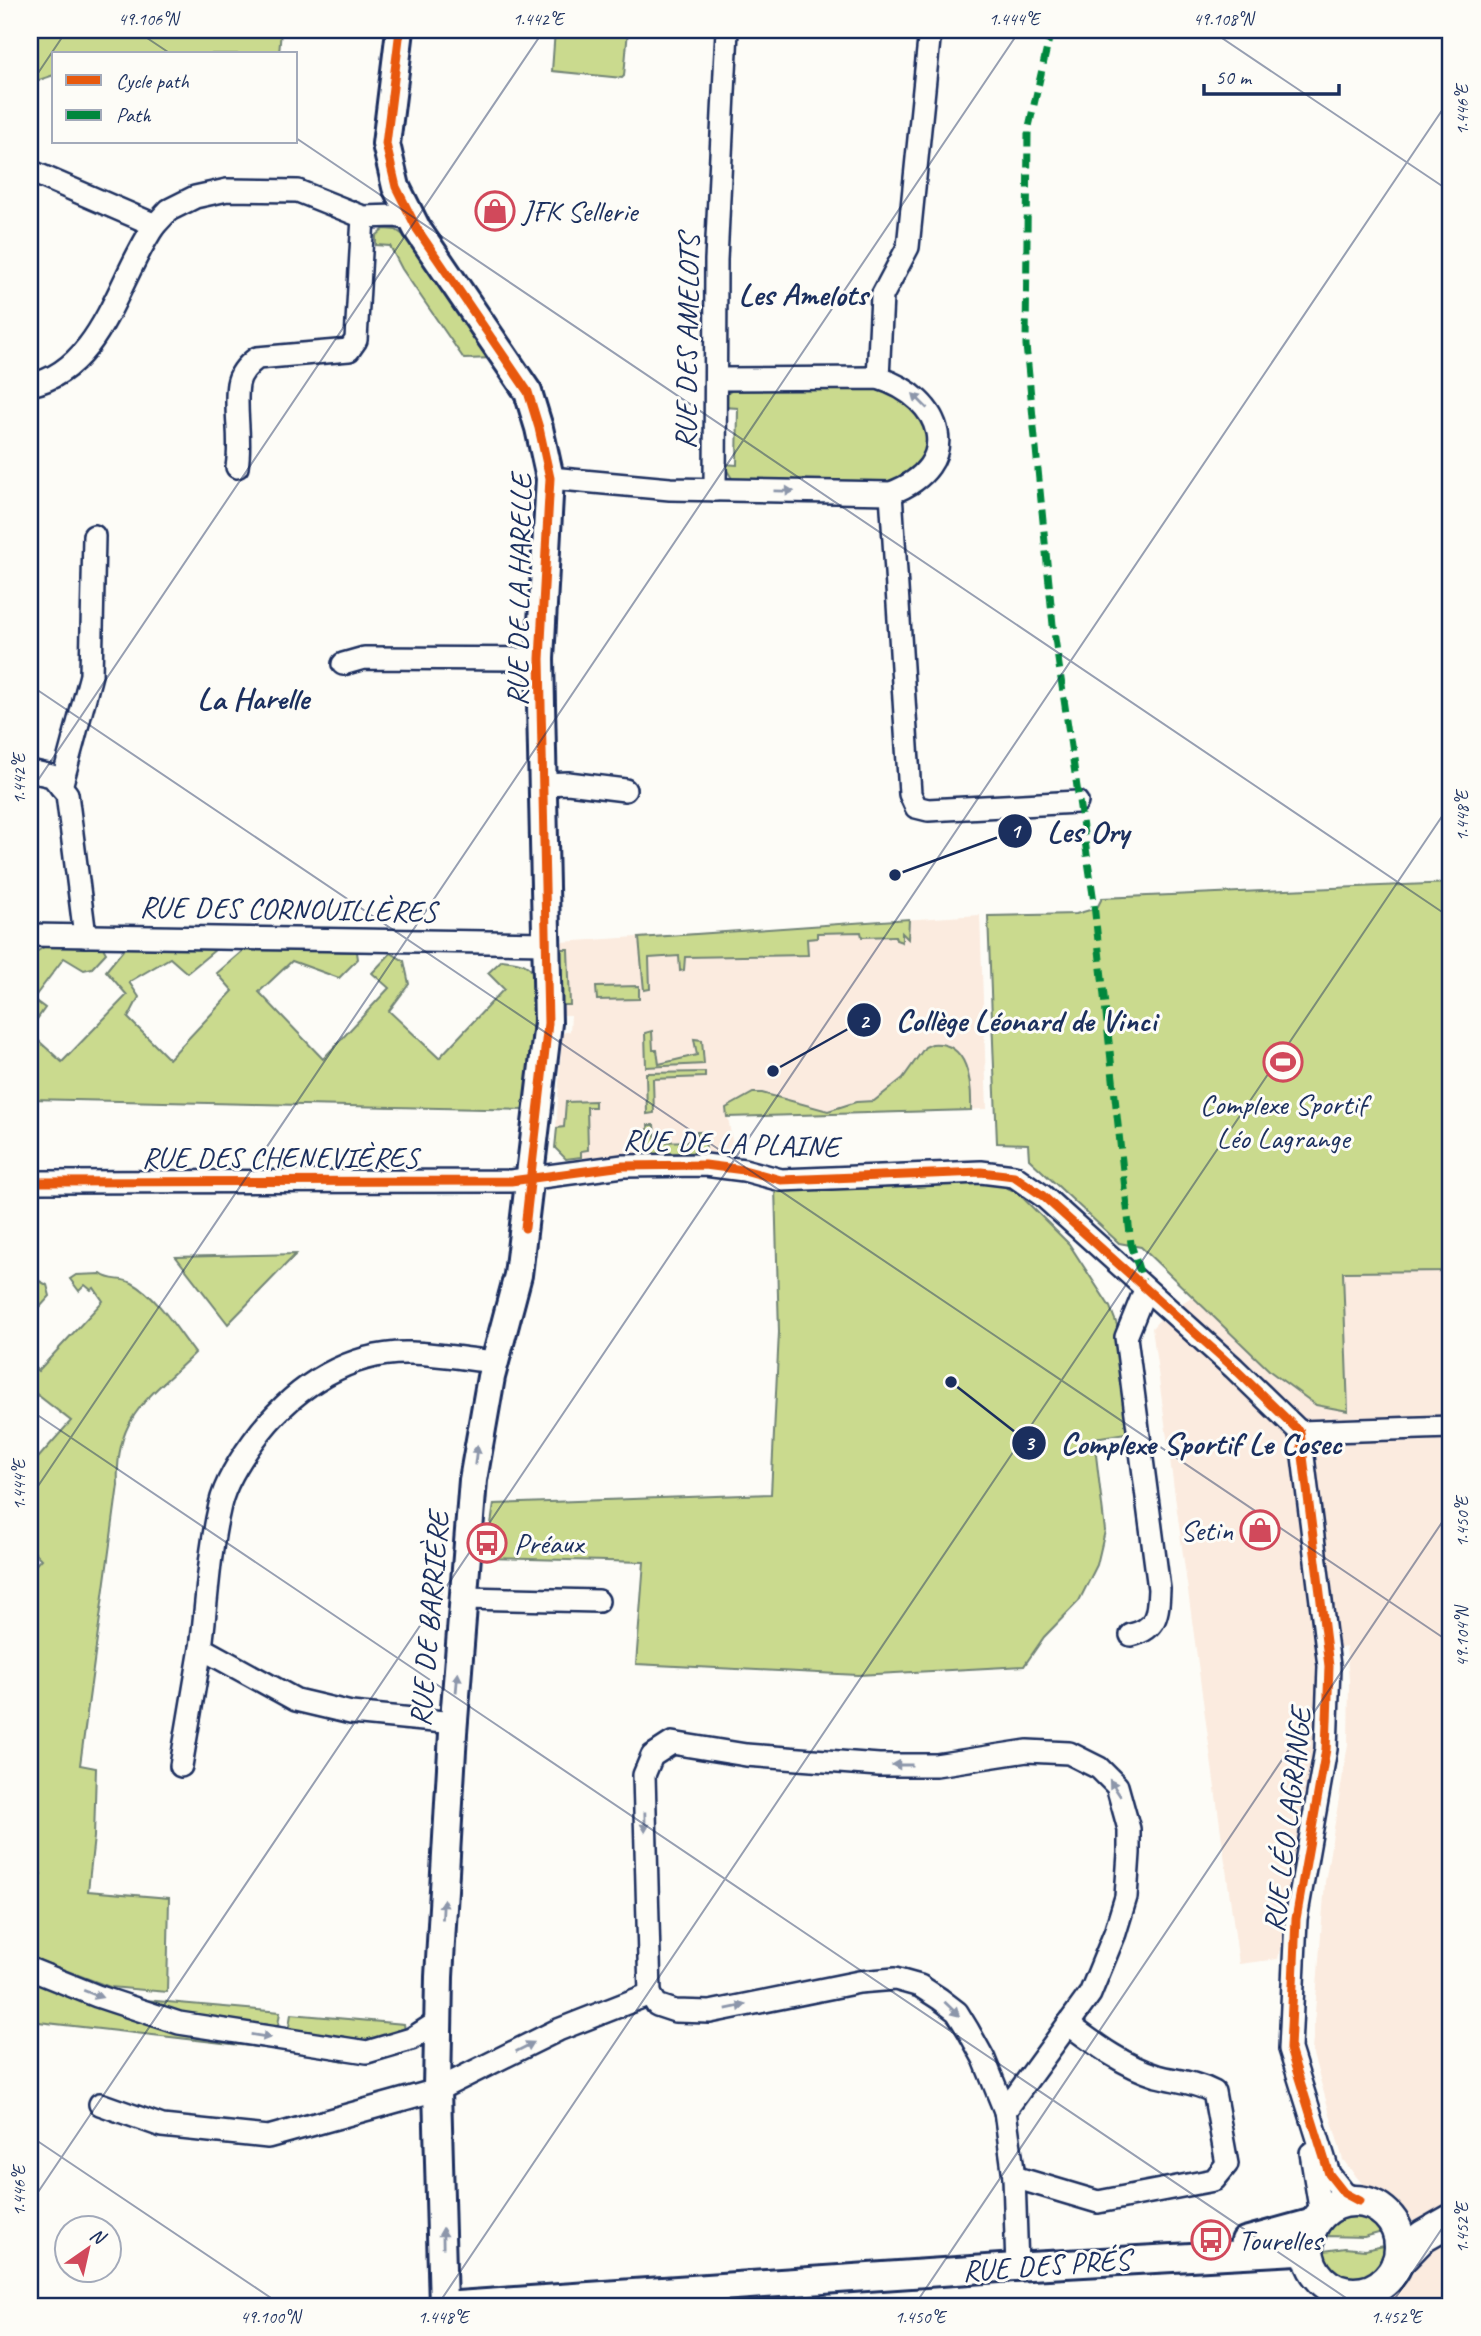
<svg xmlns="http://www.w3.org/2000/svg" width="1481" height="2336" font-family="Caveat,sans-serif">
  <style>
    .built { fill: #fbebdf }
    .green { fill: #cada8e; stroke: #728476; stroke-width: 2; fill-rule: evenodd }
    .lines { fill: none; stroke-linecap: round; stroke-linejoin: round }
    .minor-casing { stroke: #1b2f5e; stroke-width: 26 }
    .tertiary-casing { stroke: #1b2f5e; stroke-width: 32 }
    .secondary-casing { stroke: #1b2f5e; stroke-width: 35 }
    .minor { stroke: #fdfcf7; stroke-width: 21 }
    .tertiary { stroke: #fdfcf7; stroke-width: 26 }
    .secondary { stroke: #fdfcf7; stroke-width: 30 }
    .quiet { stroke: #00873e; stroke-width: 7; stroke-dasharray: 14 7; stroke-linecap: butt }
    .cycleway-casing { stroke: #fdfcf7; stroke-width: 13 }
    .cycleway { stroke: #e8590c; stroke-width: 9 }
    .oneway { fill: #8c96aa }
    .ticks { fill: none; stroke: #1b2f5e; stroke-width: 2; stroke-opacity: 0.45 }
    .labels { text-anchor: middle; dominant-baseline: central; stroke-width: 6; stroke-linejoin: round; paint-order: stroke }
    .poi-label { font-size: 30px; fill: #1b2f5e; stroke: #fdfcf7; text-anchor: start }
    .street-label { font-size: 30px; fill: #1b2f5e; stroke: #fdfcf7 }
    .neighbourhood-label { font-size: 32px; font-weight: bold; fill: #1b2f5e; stroke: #fdfcf7 }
    .leader { fill: none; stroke: #1b2f5e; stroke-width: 2.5 }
    .callout-dot { fill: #1b2f5e; stroke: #fdfcf7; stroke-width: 2.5 }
    .mark-label { font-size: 21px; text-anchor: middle; font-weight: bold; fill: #fff }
    .callout-label { font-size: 32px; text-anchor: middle; font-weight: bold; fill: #1b2f5e; stroke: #fdfcf7; stroke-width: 6; stroke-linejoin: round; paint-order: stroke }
    .neatline { fill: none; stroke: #1b2f5e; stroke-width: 2.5 }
    .ticks-label { font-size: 18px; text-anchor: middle; fill: #1b2f5e }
  </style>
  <rect width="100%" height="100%" fill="#fdfcf7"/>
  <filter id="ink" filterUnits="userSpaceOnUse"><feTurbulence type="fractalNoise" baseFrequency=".0143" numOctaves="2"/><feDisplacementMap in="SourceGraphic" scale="14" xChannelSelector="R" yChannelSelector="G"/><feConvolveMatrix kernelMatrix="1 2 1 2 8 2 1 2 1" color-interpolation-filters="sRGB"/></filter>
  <g filter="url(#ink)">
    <g class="built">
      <path d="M980,915L987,1109L728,1117L734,1152L566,1159L555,1148L562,1033L570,1031L571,1015H561L560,942Z"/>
      <path d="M1451,1271V2306H1377L1378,2300L1406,2258L1408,2232L1400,2210L1368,2191L1343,2160L1312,2051L1325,1882L1348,1744L1349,1680L1346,1647L1318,1649L1321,1717L1293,1889L1278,1959L1239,1964L1152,1328L1163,1316L1194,1295L1347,1411L1343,1272Z"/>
    </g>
    <g class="green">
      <path d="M30,30H281L279,54H54V75L30,83Z"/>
      <path d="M555,30H628L624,76L622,78L552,71Z"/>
      <path d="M384,229L396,230L412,241L494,358L464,359L402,269L390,246L376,245V236Z"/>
      <path d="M736,387L885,388L925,410L929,455L902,483L733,480L723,464L737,465L738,408L724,407L727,394Z"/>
      <path d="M1451,883V1271L1343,1272L1348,1411L1316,1405L1271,1372L1141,1247L1119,1243L1029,1159L1028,1144L997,1143L988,916L1076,914L1097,908L1102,898Z"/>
      <path d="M909,919L908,939L902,933V942L896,940L895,936L862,937L861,932L817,933V938L807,939L808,955L685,957L684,970L680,971L679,956L649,958L650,989L644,990L639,938Z"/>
      <path d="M128,944L208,946L215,950L187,973L170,958L129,982L139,997L128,1018L169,1059L233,991L217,973L246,948L357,952L358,959L339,978L292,961L259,992L323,1059L389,988L372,973L391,953L404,961L409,984L389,1011L439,1058L504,989L488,973L502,960C518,962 531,962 536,980L526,1110L30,1099V1033L62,1062L127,995L106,971Z"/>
      <path d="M102,946L106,953L92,968L84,970L64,958L33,999L45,1008L30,1029V956L44,947Z"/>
      <path d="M558,949H568L570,1005H560Z"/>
      <path d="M639,986V999L597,1000L596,987Z"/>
      <path d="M652,1031L653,1050H657L659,1064L697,1055L694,1039L702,1040L704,1064L646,1067L645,1033Z"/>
      <path d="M932,1044C968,1041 972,1082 971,1110L727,1117L726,1108L753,1093H762L828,1111L856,1102L874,1101L903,1078L925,1047Z"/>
      <path d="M705,1072V1077L653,1079L654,1113L647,1114L646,1073Z"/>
      <path d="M595,1101V1107H587L588,1150L581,1151V1157L566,1159L555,1148L557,1128L564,1127L566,1102Z"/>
      <path d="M648,1125H654L656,1142L696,1141V1132H705L706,1152L649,1155Z"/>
      <path d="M993,1182L1017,1192L1069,1244L1110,1307L1117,1325L1132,1432L1094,1438L1105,1531L1097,1565L1079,1601L1044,1637L1024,1666L858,1675L636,1664L644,1562L486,1558L494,1504L771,1494L779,1332L775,1187Z"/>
      <path d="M296,1254L228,1324L176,1257Z"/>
      <path d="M101,1274C111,1282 121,1277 132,1283C158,1297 177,1330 195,1353C151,1397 114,1415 118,1485L80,1765L96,1768L94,1837L88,1891L169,1898L167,1992L110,1987L30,1957V1886L41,1874L30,1860V1571L41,1559L30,1548V1467L71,1421L30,1389V1364L38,1371L103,1301L94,1288L91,1290L85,1285L79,1291L70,1279L76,1275Z"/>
      <path d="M30,1276L47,1285L50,1296L30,1318Z"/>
      <path d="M30,1978L346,2056L344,2061L310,2053L30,2021Z"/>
      <path d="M122,1998L280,2012L277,2032L182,2018Z"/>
      <path d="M291,2014L404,2024L406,2036L370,2045L288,2033Z"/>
      <path d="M1353,2214C1411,2219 1384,2296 1340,2274C1329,2268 1325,2259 1322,2248L1331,2224ZM1382,2232L1384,2246L1365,2250L1345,2248L1324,2251L1325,2236L1364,2237Z"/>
    </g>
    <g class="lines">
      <g class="minor-casing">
        <g id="minor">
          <path d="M30,171L155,225L169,210L195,197L227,190L298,191L363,217L396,216L412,220"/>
          <path d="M878,378L882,296L908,247L930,30"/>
          <path d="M30,385C102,370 118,277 155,225"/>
          <path d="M237,467C242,438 234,411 238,384C240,372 249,364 257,358L349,350L356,340L363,217"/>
          <path d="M550,478L670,489L891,493C965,465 944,398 878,378L717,379"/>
          <path d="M715,490L716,260L727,30"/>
          <path d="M891,493L910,794L916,807L928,810L1077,802"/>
          <path d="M343,664L364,658L540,659"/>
          <path d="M30,771L52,776L67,794L85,936"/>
          <path d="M543,784L568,783L625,790"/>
          <path d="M61,787L91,675L94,536"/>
          <path d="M30,935L545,943"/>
          <path d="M30,1182L511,1181L623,1166L705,1165L744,1170L781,1180L981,1172L1014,1176L1043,1196L1234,1368L1300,1432L1329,1666L1326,1749L1296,1919L1290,2049L1329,2174L1344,2193L1359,2201"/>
          <path d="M1300,1432L1451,1427"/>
          <path d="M464,1598L598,1601"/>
          <path d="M1131,1635C1157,1629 1158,1614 1159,1589L1126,1337L1145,1290"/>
          <path d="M454,1723L351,1713L296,1700L201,1648C207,1601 209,1551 220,1505C226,1479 244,1453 261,1431C297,1386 350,1351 411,1353C439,1354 467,1359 495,1362"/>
          <path d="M181,1766L201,1648"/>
          <path d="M30,1969L97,1996L179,2023L367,2052L411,2039L439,2021"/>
          <path d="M650,1994L644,1775L652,1756L672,1743L746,1755L879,1765H936L1027,1751L1069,1753L1099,1768L1117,1786L1129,1829V1853L1126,1897L1115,1933L1090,1994L1005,2111"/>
          <path d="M100,2104L162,2126L268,2137L437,2090L558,2030L650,1994L657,2005L675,2011L710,2012L859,1982L895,1979L920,1986L940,1999L957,2012L968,2030L984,2059L1005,2111L1014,2177L1017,2267"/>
          <path d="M1311,2153L1321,2214"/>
          <path d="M1014,2177L1098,2202L1214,2180L1227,2164L1214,2092C1195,2082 1176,2081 1157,2076C1124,2066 1095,2044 1068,2024"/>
        </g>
      </g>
      <g class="tertiary-casing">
        <g id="tertiary">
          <path d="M400,30L386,144L396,187L417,229L528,392L539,428L550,478L540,659L548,1023L518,1275L491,1377L473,1480L453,1733L439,1977L437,2090L443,2306"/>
          <path d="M1245,2241L1314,2222"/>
          <path d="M443,2306L1030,2266L1297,2251L1308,2256"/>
        </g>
      </g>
      <g class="secondary-casing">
        <g id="secondary">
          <circle cx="1354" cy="2247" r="46"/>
          <path d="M1397,2263L1423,2236L1451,2220"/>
        </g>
      </g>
      <use href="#minor" class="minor"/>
      <use href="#tertiary" class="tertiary"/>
      <use href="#secondary" class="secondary"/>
      <path class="quiet" d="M1051,30L1028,131L1026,345L1053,625L1093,895L1131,1244L1143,1282"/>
      <g class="cycleway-casing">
        <g id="cycleway">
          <path d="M400,30L386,144L396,187L417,229L528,392L539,428L550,478L540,659L548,1023L525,1228"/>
          <path d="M30,1182L511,1181L623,1166L705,1165L744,1170L781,1180L981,1172L1014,1176L1043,1196L1234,1368L1300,1432L1329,1666L1326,1749L1296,1919L1290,2049L1329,2174L1344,2193L1359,2201"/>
        </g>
      </g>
      <use href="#cycleway" class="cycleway"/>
    </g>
    <defs><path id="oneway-solid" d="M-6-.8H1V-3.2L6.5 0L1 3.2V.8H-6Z" transform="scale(1.75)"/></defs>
    <g class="oneway">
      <use href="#oneway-solid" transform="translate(920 401) rotate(-135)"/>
      <use href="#oneway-solid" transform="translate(784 491) rotate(1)"/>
      <use href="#oneway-solid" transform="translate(476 1455) rotate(-83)"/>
      <use href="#oneway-solid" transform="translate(457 1682) rotate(-85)"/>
      <use href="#oneway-solid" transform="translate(902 1765) rotate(180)"/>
      <use href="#oneway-solid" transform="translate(1115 1788) rotate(-123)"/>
      <use href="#oneway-solid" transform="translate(645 1822) rotate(89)"/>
      <use href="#oneway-solid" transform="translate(443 1909) rotate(-87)"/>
      <use href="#oneway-solid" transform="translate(93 1994) rotate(21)"/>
      <use href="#oneway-solid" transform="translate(736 2007) rotate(-11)"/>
      <use href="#oneway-solid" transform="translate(952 2009) rotate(44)"/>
      <use href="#oneway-solid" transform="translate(261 2036) rotate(9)"/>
      <use href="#oneway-solid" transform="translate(525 2047) rotate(-27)"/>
      <use href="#oneway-solid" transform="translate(443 2238) rotate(-91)"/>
    </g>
  </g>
  <path class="ticks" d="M135,30L171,54M1210,30L1451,192M30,85L67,30M296,138L1451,918M30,685L1451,1643M30,792L544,30M30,1410L1358,2306M30,1498L1020,30M30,2136L283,2306M30,2204L1451,97M437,2306L1451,803M914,2306L1451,1509M1390,2306L1451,2215"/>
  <defs>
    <g id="shop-ring" transform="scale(2.0125)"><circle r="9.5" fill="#fdfcf7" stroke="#d1495b" stroke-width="1.5"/><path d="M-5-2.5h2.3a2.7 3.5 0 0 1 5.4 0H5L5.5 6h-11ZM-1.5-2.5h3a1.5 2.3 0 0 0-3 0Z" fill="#d1495b"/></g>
    <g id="stadium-ring" transform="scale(2.0125)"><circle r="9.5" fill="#fdfcf7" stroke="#d1495b" stroke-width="1.5"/><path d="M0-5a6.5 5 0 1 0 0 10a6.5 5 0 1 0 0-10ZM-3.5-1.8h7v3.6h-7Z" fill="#d1495b"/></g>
    <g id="bus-ring" transform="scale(2.0125)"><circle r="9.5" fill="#fdfcf7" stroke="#d1495b" stroke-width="1.5"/><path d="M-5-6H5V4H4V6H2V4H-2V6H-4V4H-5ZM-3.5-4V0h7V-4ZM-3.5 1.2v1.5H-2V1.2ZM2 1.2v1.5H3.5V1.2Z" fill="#d1495b"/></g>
  </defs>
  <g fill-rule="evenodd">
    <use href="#shop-ring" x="495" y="211"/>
    <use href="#stadium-ring" x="1283" y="1062"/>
    <use href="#shop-ring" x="1260" y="1530"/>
    <use href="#bus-ring" x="487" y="1543"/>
    <use href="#bus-ring" x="1211" y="2240"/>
  </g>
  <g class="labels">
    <g class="poi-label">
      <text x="522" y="211">JFK Sellerie</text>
      <text x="1283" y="1104" text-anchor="middle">Complexe Sportif<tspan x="1283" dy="34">Léo Lagrange</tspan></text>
      <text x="1233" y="1530" text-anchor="end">Setin</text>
      <text x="514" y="1543">Préaux</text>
      <text x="1238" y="2240">Tourelles</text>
    </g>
    <g class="street-label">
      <text transform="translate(687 342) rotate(-89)">RUE DES AMELOTS</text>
      <text transform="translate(519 590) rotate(-89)">RUE DE LA HARELLE</text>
      <text transform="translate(288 909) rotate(1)">RUE DES CORNOUILLÈRES</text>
      <text transform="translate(731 1143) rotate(2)">RUE DE LA PLAINE</text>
      <text x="280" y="1157">RUE DES CHENEVIÈRES</text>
      <text transform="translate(429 1619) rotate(-85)">RUE DE BARRIÈRE</text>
      <text transform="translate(1287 1820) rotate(-83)">RUE LÉO LAGRANGE</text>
      <text transform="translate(1046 2265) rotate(-4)">RUE DES PRÉS</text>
    </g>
    <g class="neighbourhood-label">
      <text x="803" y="294">Les Amelots</text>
      <text x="253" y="698">La Harelle</text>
    </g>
  </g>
  <path class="leader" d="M895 875L1015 831M773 1071L864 1020M951 1382L1029 1443"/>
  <g class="callout-dot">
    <circle cx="895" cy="875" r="7"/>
    <circle cx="773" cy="1071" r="7"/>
    <circle cx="951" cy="1382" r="7"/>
    <circle cx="1015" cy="831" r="18"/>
    <circle cx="864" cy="1020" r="18"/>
    <circle cx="1029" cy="1443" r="18"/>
  </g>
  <g class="mark-label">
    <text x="1015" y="838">1</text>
    <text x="864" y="1028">2</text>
    <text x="1029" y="1450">3</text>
  </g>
  <g class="callout-label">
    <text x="1088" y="842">Les Ory</text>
    <text x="1026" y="1031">Collège Léonard de Vinci</text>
    <text x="1201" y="1454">Complexe Sportif Le Cosec</text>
  </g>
  <rect width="1481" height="2336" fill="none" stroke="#fdfcf7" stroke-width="77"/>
  <rect x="52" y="52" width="245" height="91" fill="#fdfcf7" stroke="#a3aaba" stroke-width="2"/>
  <rect x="66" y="75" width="35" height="10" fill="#e8590c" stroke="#a3aaba" stroke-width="2"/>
  <text x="116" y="88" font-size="21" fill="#1b2f5e">Cycle path</text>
  <rect x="66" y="110" width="35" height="10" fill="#00873e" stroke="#a3aaba" stroke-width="2"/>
  <text x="116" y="122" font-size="21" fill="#1b2f5e">Path</text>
  <g transform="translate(88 2249) rotate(34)"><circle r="33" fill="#fdfcf7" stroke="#a3aaba" stroke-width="2"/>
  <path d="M0-5L12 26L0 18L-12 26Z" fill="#d1495b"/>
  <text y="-10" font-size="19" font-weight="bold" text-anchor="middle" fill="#1b2f5e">N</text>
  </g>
  <path d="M1204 84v10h135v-10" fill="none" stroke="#1b2f5e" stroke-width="3.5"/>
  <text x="1215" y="84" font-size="21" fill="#1b2f5e" stroke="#fdfcf7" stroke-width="5" paint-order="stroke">50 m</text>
  <rect x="38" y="38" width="1404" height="2260" class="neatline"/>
  <g class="ticks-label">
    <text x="148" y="25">49.106°N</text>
    <text x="538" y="25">1.442°E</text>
    <text x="1014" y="25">1.444°E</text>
    <text x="1223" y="25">49.108°N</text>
    <text transform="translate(1462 110) rotate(-90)" y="6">1.446°E</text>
    <text transform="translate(19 779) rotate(-90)" y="6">1.442°E</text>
    <text transform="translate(1462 816) rotate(-90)" y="6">1.448°E</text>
    <text transform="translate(19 1485) rotate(-90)" y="6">1.444°E</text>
    <text transform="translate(1462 1522) rotate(-90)" y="6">1.450°E</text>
    <text transform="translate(1462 1637) rotate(-90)" y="6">49.104°N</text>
    <text transform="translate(19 2191) rotate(-90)" y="6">1.446°E</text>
    <text transform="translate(1462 2228) rotate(-90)" y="6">1.452°E</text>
    <text x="270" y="2323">49.100°N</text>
    <text x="443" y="2323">1.448°E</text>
    <text x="920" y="2323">1.450°E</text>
    <text x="1396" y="2323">1.452°E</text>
  </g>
</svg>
